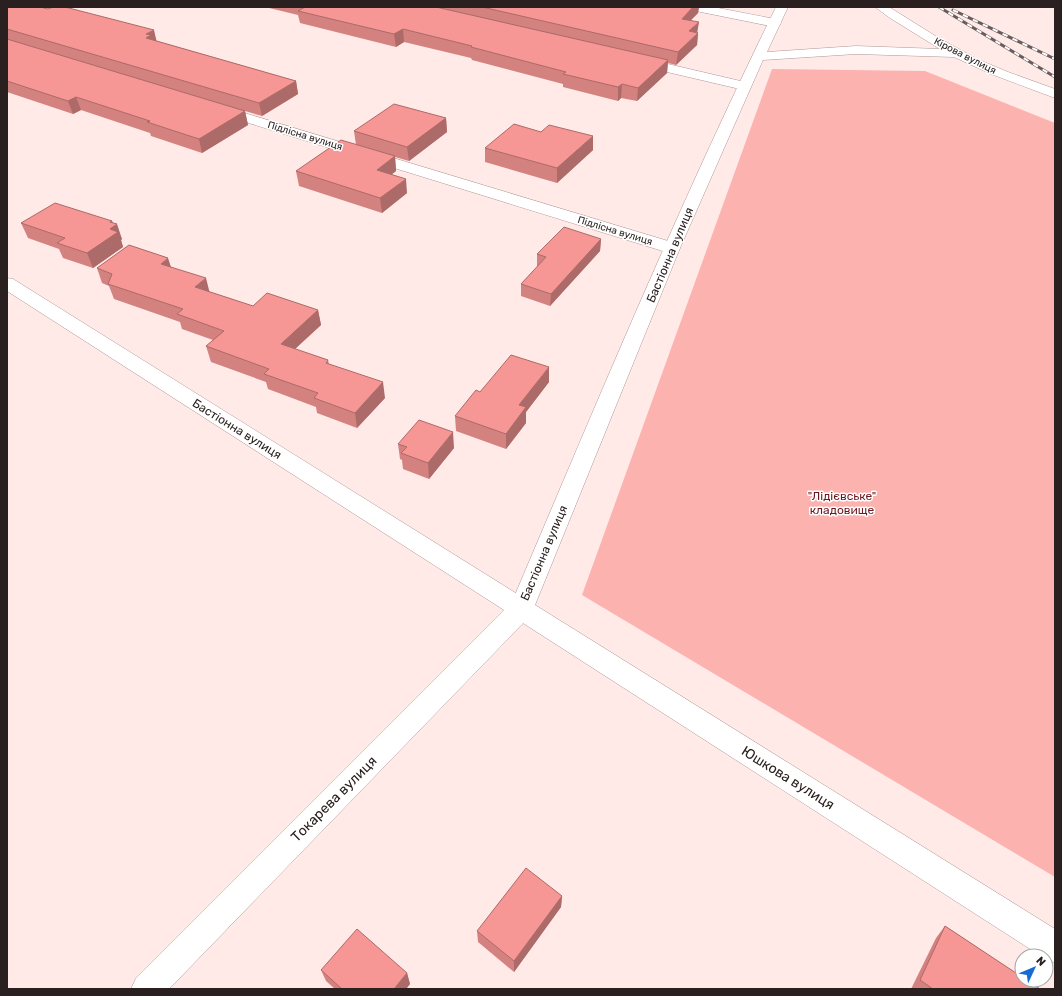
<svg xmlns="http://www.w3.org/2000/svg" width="1062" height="996" font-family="Rubik,sans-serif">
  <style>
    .green { fill: #fcb2af }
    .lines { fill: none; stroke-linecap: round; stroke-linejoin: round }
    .street-casing { stroke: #b09796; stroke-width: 1 }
    .secondary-casing { stroke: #b09796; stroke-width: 1 }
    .street { fill: #fff; fill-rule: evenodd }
    .secondary { fill: #fff; fill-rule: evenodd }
    .rail-casing { stroke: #695c5c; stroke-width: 3 }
    .rail { stroke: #fff; stroke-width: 2; stroke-dasharray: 5.5; stroke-linecap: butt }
    .wall { fill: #d48280 }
    .shaded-wall { fill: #ac6a68 }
    .building { fill: #f69795; stroke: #ac6a68 }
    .labels { text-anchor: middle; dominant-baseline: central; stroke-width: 3; stroke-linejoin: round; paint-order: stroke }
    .far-street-label { font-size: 10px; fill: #2a2020; stroke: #fff }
    .street-label { font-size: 12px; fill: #2a2020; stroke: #fff }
    .park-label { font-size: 12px; fill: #6b171e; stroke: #fff }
    .near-street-label { font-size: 14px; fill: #2a2020; stroke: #fff }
  </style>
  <rect width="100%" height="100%" fill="#ffeae8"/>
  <path class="green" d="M772,69L925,71L1055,123V877L582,595Z"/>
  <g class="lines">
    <g class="street-casing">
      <g id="street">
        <path d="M690,7H713L775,19L779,20L781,23L779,26L775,27L696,11L692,9Z"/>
        <path d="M638,57L749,83L751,86L749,89L744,90L633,64L632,61L633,58Z"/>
        <path d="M218,105L678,244L680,248L678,252L672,253L666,252L213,112L211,109L213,106Z"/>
        <path d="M7,278L13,279L530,602L533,609L530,616L169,989H131L136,978L504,610L7,291Z"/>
      </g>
    </g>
    <g class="secondary-casing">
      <path id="secondary" d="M776,7H788L767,52L856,46L940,49L890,18L875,7H889L937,37L977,59L1008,72L1055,89V98L991,74L954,57L856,54L763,60L680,248L535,605L1055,929V963L1046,959V956H1041L512,616L509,609C595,407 679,204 776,7Z"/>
    </g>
    <use href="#street" class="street"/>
    <use href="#secondary" class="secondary"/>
    <g class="rail-casing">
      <g id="rail">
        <path d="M939,7L1055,77"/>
        <path d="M953,10L1055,59"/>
      </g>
    </g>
    <use href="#rail" class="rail"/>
  </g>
  <g class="wall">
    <path d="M7,7L157,41L296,81L298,94L262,116L245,111L248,125L202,153L151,136L150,133L81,110L73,114L7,92Z"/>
    <path d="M265,7H699L698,13L691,20L697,32L698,33L697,45L676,65L668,63L667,73L637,101L621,98L618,101L563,87V84L472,60L471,58L404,42L396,47L300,23L298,15Z"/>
    <path d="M446,118L447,132L409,161L395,157L396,171L392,174L407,193L382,213L299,186L296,171L356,145L354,131Z"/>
    <path d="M485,148L593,150L557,183L485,162Z"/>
    <path d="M112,221L122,239L121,240L123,247L93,268L63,258L59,249L28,238L21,223Z"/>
    <path d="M601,239L600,251L550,306L521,296V284L537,267V254Z"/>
    <path d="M171,267L210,292L253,306L318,310L321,325L295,349L328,360L329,364L385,398L357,428L317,413L316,407L268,389L266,382L211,362L206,346L213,340L182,329L180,322L114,299L109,286L102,283L97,268Z"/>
    <path d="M549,382L526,412V423L506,449L456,431L455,416L480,392Z"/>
    <path d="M398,444L454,448L429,479L403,469L402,460L400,459Z"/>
    <path d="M562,896L561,907L514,972L478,942L477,931Z"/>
    <path d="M945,926L1040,989H911L936,938Z"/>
    <path d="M321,970L407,973L410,984L406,989H335L326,981Z"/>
  </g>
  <g class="shaded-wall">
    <path d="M693,7H699L698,13L680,31L682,19Z"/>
    <path d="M699,22L697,34L698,33L697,45L676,65L678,52L689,31Z"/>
    <path d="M403,29L404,42L396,47L394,34Z"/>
    <path d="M154,30L157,43L150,51L146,34Z"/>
    <path d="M668,60L667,73L637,101L638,88Z"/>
    <path d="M296,81L298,94L262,116L259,103Z"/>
    <path d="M622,84L621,98L618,101V87Z"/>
    <path d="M76,97L81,110L73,114L68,101Z"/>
    <path d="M245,111L248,125L202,153L199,139Z"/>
    <path d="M446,118L447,132L409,161L407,147Z"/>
    <path d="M593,136V150L557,183V168Z"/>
    <path d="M395,156L396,171L379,184L377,170Z"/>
    <path d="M406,179L407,193L382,213L380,198Z"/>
    <path d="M112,221L114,226L117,224L122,239L121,240L123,247L93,268L87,253L110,229V222Z"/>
    <path d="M601,239L600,251L550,306L551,294Z"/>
    <path d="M168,258L173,273L161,264Z"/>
    <path d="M206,278L210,294L195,287Z"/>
    <path d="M318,310L321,325L284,359L281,344Z"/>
    <path d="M549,367V382L526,412V423L506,449V434L519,405Z"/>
    <path d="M383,382L385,398L357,428L355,413Z"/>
    <path d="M453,432L454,448L429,479L428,463Z"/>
    <path d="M562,896L561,907L514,972V961Z"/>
    <path d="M407,973L410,984L406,989H394Z"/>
  </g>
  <g class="building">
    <path d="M7,7H40L48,9L53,7H65L154,30L146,34L151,35L146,38L296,81L259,103L7,29Z"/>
    <path d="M305,7H436L668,60L638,88L622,84L618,87L563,74L566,72L471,47L472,46L403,29L394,34L298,11Z"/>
    <path d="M482,7H693L682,19L699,22L689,31L698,33L678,52Z"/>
    <path d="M7,39L245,111L199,139L147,122L150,121L76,97L68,101L7,81Z"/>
    <path d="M394,104L446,118L407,147L354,131Z"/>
    <path d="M514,124L541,132L549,125L593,136L557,168L485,148Z"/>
    <path d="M341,140L395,156L377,170L406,179L380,198L296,171Z"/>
    <path d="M55,203L112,221L110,222L117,224L110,229L118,232L87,253L57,243L65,238L21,223Z"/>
    <path d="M564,227L601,239L551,294L521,284L546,257L537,254Z"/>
    <path d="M129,245L168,258L161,264L206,278L195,287L253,306L267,293L318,310L281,344L328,360L326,363L383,382L355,413L314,398L318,393L264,374L269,369L206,346L224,331L177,314L183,309L108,284L112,274L97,268Z"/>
    <path d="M511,355L549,367L519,405L526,407L506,434L455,416L476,390L480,392Z"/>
    <path d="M419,420L453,432L428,463L401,453L407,447L398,444Z"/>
    <path d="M526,868L562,896L514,961L477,931Z"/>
    <path d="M945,926L1022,977V980H1027L1040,989H933L920,980Z"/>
    <path d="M357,929L407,973L394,989H342L321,970Z"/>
  </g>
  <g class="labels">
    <g class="far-street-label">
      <text transform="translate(965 56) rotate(27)">Кірова вулиця</text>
      <text transform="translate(305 136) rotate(17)">Підлісна вулиця</text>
      <text transform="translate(615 231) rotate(17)">Підлісна вулиця</text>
    </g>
    <g class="street-label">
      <text transform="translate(670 255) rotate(-67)">Бастіонна вулиця</text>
      <text transform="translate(237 429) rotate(32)">Бастіонна вулиця</text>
      <text transform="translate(544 553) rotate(-67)">Бастіонна вулиця</text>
    </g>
    <g class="park-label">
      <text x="842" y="496">"Лідієвське"<tspan x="842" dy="14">кладовище</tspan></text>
    </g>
    <g class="near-street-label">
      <text transform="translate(788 778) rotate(32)">Юшкова вулиця</text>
      <text transform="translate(334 799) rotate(-45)">Токарева вулиця</text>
    </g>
  </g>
  <rect width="1062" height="996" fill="none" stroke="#2a2020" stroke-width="16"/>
  <g transform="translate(1034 968) rotate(46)"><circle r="19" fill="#ffffff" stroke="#aaa6a6"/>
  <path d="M0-3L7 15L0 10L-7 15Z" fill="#166bd5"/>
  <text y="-6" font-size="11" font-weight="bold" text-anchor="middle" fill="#2a2020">N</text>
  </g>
</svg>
